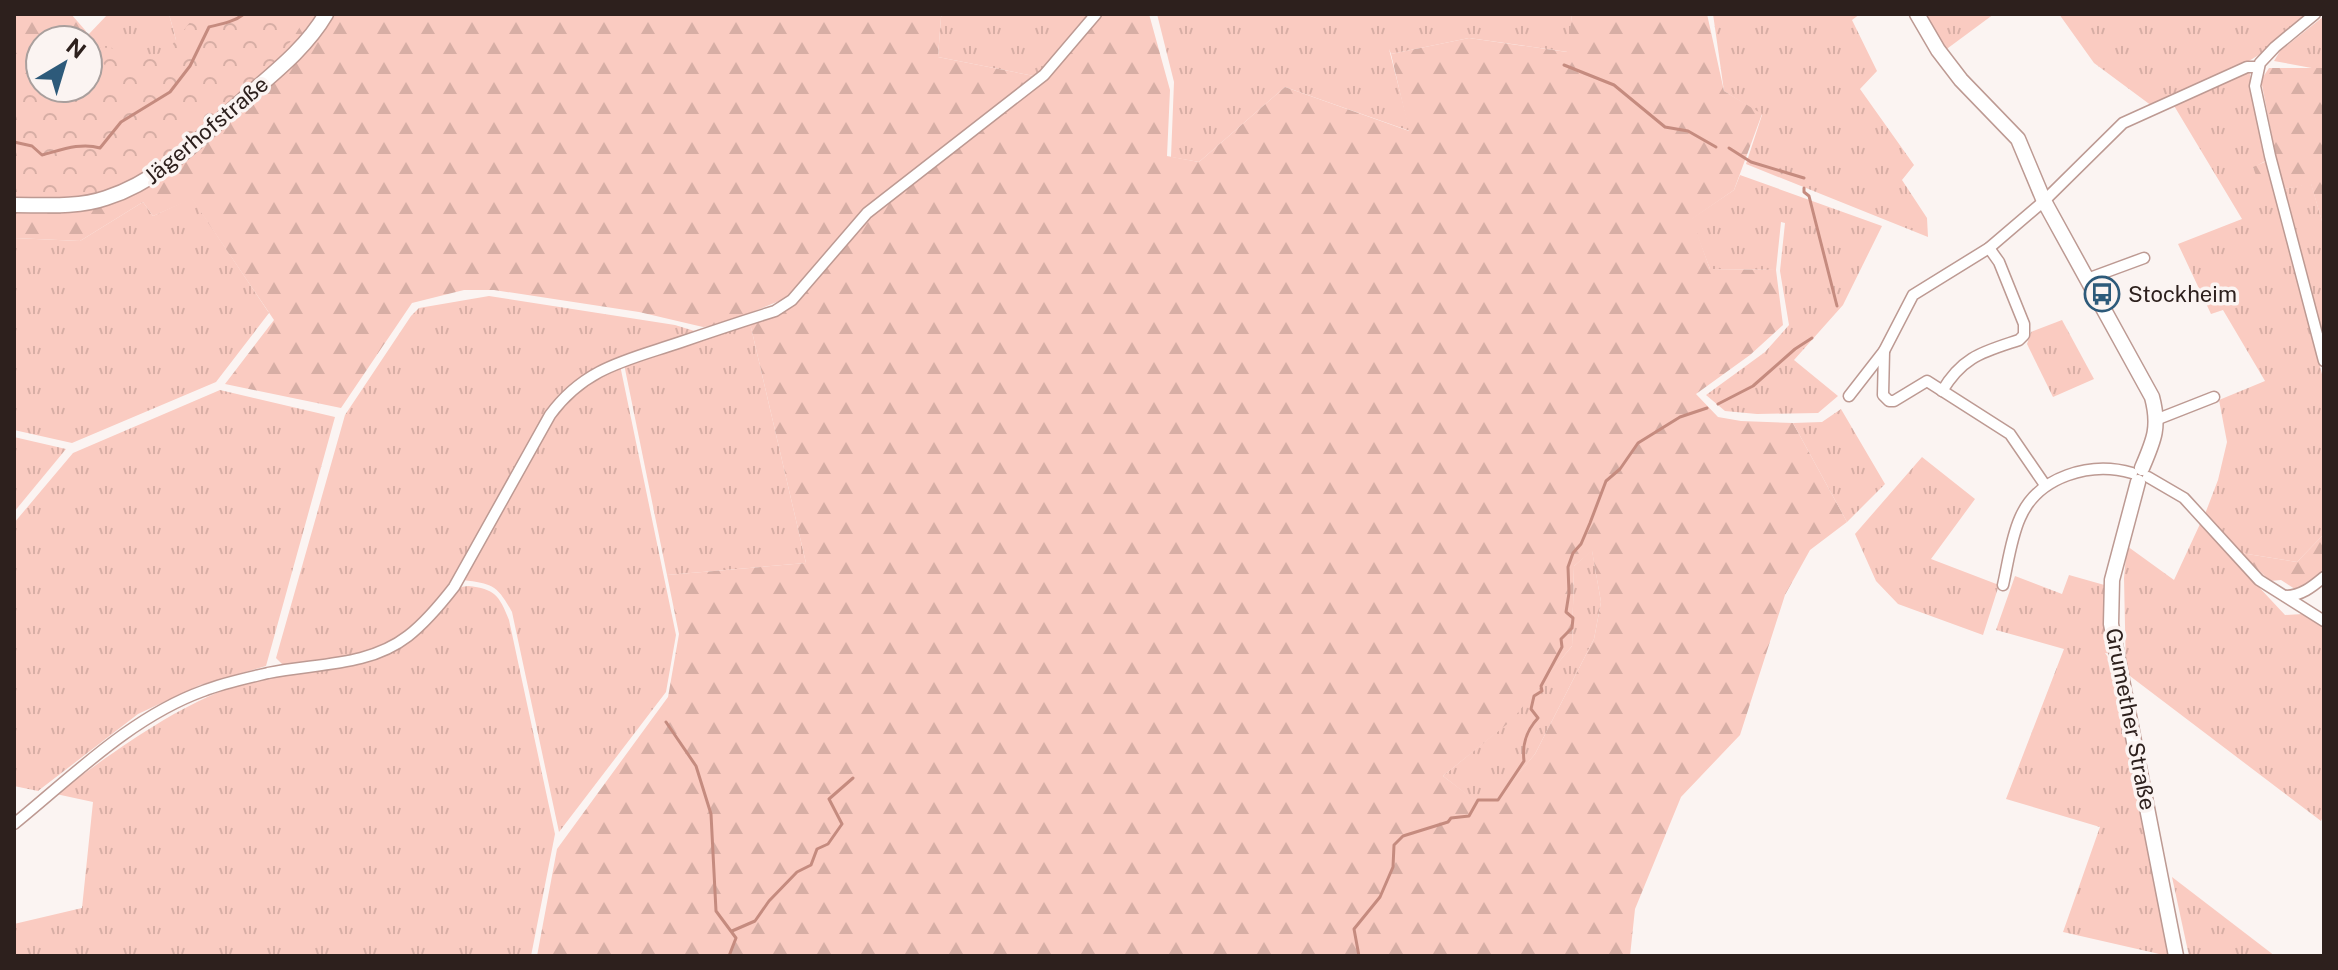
<svg xmlns="http://www.w3.org/2000/svg" width="2338" height="970" font-family="'Public Sans',sans-serif">
  <style>
    .grass { fill: url(#grass-tufts) }
    .forest { fill: url(#forest-firs); fill-rule: evenodd }
    .park { fill: url(#park-crowns) }
    .lines { fill: none; stroke-linecap: round; stroke-linejoin: round }
    .stream { stroke: #c58b7f; stroke-width: 3 }
    .street-casing { stroke: #bd9a93; stroke-width: 13 }
    .secondary-casing { stroke: #bd9a93; stroke-width: 17 }
    .street { stroke: #fff; stroke-width: 10 }
    .secondary { stroke: #fff; stroke-width: 14 }
    .labels { text-anchor: middle; dominant-baseline: central; stroke-width: 7; stroke-linejoin: round; paint-order: stroke }
    .street-label { font-size: 22px; fill: #2d201d; stroke: #fbf4f2 }
    .poi-label { font-size: 22px; fill: #2d201d; stroke: #fbf4f2; text-anchor: start }
  </style>
  <defs>
    <pattern id="grass-tufts" width="24" height="20" patternUnits="userSpaceOnUse" patternTransform="scale(2)"><rect width="24" height="20" fill="#facbc1"/><path d="M3 7l-1-3M5 7V3M7 7l1-3M15 17l-1-3M17 17v-4M19 17l1-3" fill="none" stroke="#d7aea5"/></pattern>
    <pattern id="forest-firs" width="22" height="20" patternUnits="userSpaceOnUse" patternTransform="scale(2)"><rect width="22" height="20" fill="#facbc1"/><path d="M5 1l3.5 6h-7zM16 11l3.5 6h-7z" fill="#d7aea5"/></pattern>
    <pattern id="park-crowns" width="20" height="18" patternUnits="userSpaceOnUse" patternTransform="scale(2)"><rect width="20" height="18" fill="#facbc1"/><path d="M2 6a3 3 0 1 1 6 0M12 15a3 3 0 1 1 6 0" fill="none" stroke="#d7aea5"/></pattern>
  </defs>
  <rect width="100%" height="100%" fill="#fbf4f2"/>
  <g class="grass">
    <path d="M108,14H169L179,51L118,82L88,35Z"/>
    <path d="M945,14H1093L1039,77L938,57L941,17Z"/>
    <path d="M1157,14H1572L1568,52L1469,38L1391,54L1389,49L1410,131L1285,87L1199,162L1171,157L1174,82Z"/>
    <path d="M1713,14H1860L1852,20L1877,71L1860,89L1914,165L1902,180L1927,218L1928,237L1746,164L1762,115L1724,91Z"/>
    <path d="M1922,14H1994L1944,51Z"/>
    <path d="M2059,14H2309C2267,60 2208,82 2152,106L2094,63Z"/>
    <path d="M2324,16V68L2317,69L2274,61L2280,51Z"/>
    <path d="M2249,70L2267,160L2253,168L2275,190L2324,382V534L2297,562L2241,553L2205,514L2218,480L2227,442L2219,400L2265,381L2223,310L2211,314L2178,244L2242,219L2173,104Z"/>
    <path d="M1740,175L1882,226L1843,305L1794,360L1838,396L1818,413L1757,414L1725,411L1706,395L1765,352L1789,325L1780,271L1785,223L1781,222L1776,270L1710,269L1691,219L1734,190Z"/>
    <path d="M2311,183L2324,228V348L2285,189Z"/>
    <path d="M192,198L269,313L216,382L72,443L14,430V238L80,241L143,202L153,216Z"/>
    <path d="M489,296L675,325L701,333C650,348 596,360 557,397C515,460 463,600 401,636C363,658 326,662 283,665L276,658L345,415L411,316L419,308Z"/>
    <path d="M2062,320L2094,379L2053,397L2027,344L2031,332Z"/>
    <path d="M750,323L806,563L667,575L624,364Z"/>
    <path d="M620,365L676,635L666,692L559,832L512,612C497,585 493,584 463,580L553,419L576,390Z"/>
    <path d="M220,390L335,417L266,666L200,685L138,714L38,791L14,786V523L73,453Z"/>
    <path d="M1841,409L1885,484L1847,522L1793,423L1822,422Z"/>
    <path d="M14,437L66,449L14,512Z"/>
    <path d="M1922,457L1975,499L1931,559L1999,585L1983,635L1898,604L1876,581L1855,534Z"/>
    <path d="M2200,524L2285,615L2303,614L2324,628V814L2321,821L2126,673L2124,578L2127,546L2174,580Z"/>
    <path d="M1592,550L1601,602L1594,639L1535,754L1488,811L1443,776L1510,721L1572,646L1574,566Z"/>
    <path d="M2069,575L2108,586L2112,654L2105,653L2115,667L2168,956L2063,932L2100,827L2006,799L2064,649L1996,630L2015,576L2062,594Z"/>
    <path d="M468,586C495,589 499,595 509,620L555,834L531,956H14V924L82,908L93,802L56,794C111,754 169,710 234,686C268,674 306,673 342,667C392,659 432,627 461,587Z"/>
    <path d="M2172,877L2275,956H2189Z"/>
  </g>
  <g class="forest">
    <path d="M14,14H71L85,30L118,82L179,51L169,14H945L941,17L938,57L1039,77L865,210L789,297L720,325L703,327L639,312L494,290H464L412,303L341,408L225,384L274,320L192,199L153,216L143,202L80,241L14,238ZM40,40H88V88H40Z"/>
    <path d="M1099,14H1149L1170,90L1167,156L1199,162L1285,87L1409,131L1391,54L1469,38L1567,52L1572,14H1707L1724,91L1762,114L1734,190L1692,219L1710,269L1776,270L1783,325L1750,355L1696,394L1718,417L1741,421L1793,423L1847,522L1810,550L1785,595L1740,735L1681,797L1635,909L1630,956H537L557,849L668,697L679,634L667,575L806,563L750,323L774,314L869,216L1042,82ZM1592,551L1601,602L1594,639L1535,754L1488,810L1443,776L1511,721L1572,646L1574,566Z"/>
    <path d="M2269,68H2324V228L2311,184L2285,189L2259,184L2253,167L2276,157L2261,80Z"/>
    <path d="M2324,534V581L2304,595L2281,580L2270,581L2241,553L2297,562Z"/>
  </g>
  <path class="park" d="M197,14H307C283,63 237,98 196,133C174,152 154,173 128,183C90,199 54,200 14,200V88C52,94 79,99 111,73L93,50C115,41 142,64 162,52C177,44 185,26 197,14Z"/>
  <g class="lines">
    <g class="stream">
      <path d="M1564,65L1614,85L1665,127L1688,131L1716,147"/>
      <path d="M14,142L32,146L42,155C61,150 81,142 100,148L121,122L170,92L190,66L209,27C221,24 234,22 244,14"/>
      <path d="M1729,148L1751,162L1804,178"/>
      <path d="M1804,188V192L1809,196L1837,306"/>
      <path d="M1718,404L1753,386L1795,349L1812,338"/>
      <path d="M666,722L696,766L711,814L716,911L736,938L729,956"/>
      <path d="M732,931L755,921L769,901L797,872L811,865L817,849L828,844L842,824L829,799L853,778"/>
      <path d="M1359,956L1354,929L1380,897L1393,867L1394,845L1403,836L1448,822L1451,818L1469,816L1478,800H1498L1524,761C1522,744 1526,731 1538,718L1531,709L1534,696L1542,691L1541,686L1562,647L1561,639L1572,628L1573,618L1566,612L1569,593L1568,567L1573,553L1581,544L1590,523L1606,481L1620,469L1638,443L1680,417L1707,408"/>
    </g>
    <g class="street-casing">
      <g id="street">
        <path d="M2315,14L2275,47L2260,63L2255,86L2270,156L2324,361"/>
        <path d="M2087,279L2144,258"/>
        <path d="M1884,351L1883,395L1889,401H1894L1927,381L2010,434L2045,485"/>
        <path d="M1942,391C1963,356 1983,352 2019,340L2024,335V324L1999,262L1989,248"/>
        <path d="M1849,396L1884,351L1913,295L1989,248L2044,201L2123,123L2247,67H2258"/>
        <path d="M2158,419L2214,397"/>
        <path d="M2148,477L2184,498L2259,580L2324,621"/>
        <path d="M2003,585C2008,563 2011,538 2020,518C2038,476 2091,461 2132,473"/>
        <path d="M2285,596C2301,596 2312,587 2324,577"/>
        <path d="M14,824C72,777 131,717 203,691C223,683 247,678 268,673C315,663 368,667 408,636C426,622 440,605 454,587L550,415C585,367 628,360 681,342C713,331 743,321 775,311L792,300L867,213L1044,75L1096,14"/>
      </g>
    </g>
    <g class="secondary-casing">
      <g id="secondary">
        <path d="M1917,14L1938,50L1961,80L2018,139L2044,201L2152,397C2160,427 2154,440 2142,468"/>
        <path d="M14,205C44,205 77,208 106,198C162,180 202,136 245,98C275,72 306,48 326,14"/>
        <path d="M2138,482L2112,580L2111,624L2176,956"/>
      </g>
    </g>
    <use href="#street" class="street"/>
    <use href="#secondary" class="secondary"/>
  </g>
  <defs>
    <g id="bus-ring" transform="scale(1.8)"><circle r="9.5" fill="#fbf4f2" stroke="#2d5a7a" stroke-width="1.5"/><path d="M-5-6H5V4H4V6H2V4H-2V6H-4V4H-5ZM-3.5-4V0h7V-4ZM-3.5 1.2v1.5H-2V1.2ZM2 1.2v1.5H3.5V1.2Z" fill="#2d5a7a"/></g>
  </defs>
  <g fill-rule="evenodd">
    <use href="#bus-ring" x="2102" y="294"/>
  </g>
  <g class="labels">
    <g class="street-label">
      <text transform="translate(206 130) rotate(-40)">Jägerhofstraße</text>
      <text transform="translate(2131 719) rotate(79)">Grumether Straße</text>
    </g>
    <g class="poi-label">
      <text x="2128" y="294">Stockheim</text>
    </g>
  </g>
  <rect width="2338" height="970" fill="none" stroke="#2d201d" stroke-width="32"/>
  <g transform="translate(64 64) rotate(38)"><circle r="38" fill="#fbf4f2" stroke="#a99f9d" stroke-width="2"/>
  <path d="M0-6L14 30L0 20L-14 30Z" fill="#2d5a7a"/>
  <text y="-12" font-size="22" font-weight="bold" text-anchor="middle" fill="#2d201d">N</text>
  </g>
</svg>
